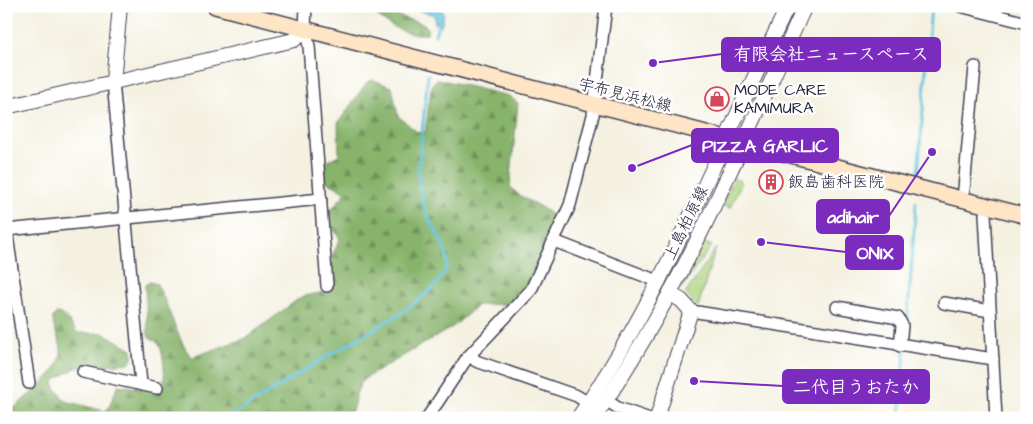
<svg xmlns="http://www.w3.org/2000/svg" width="1033" height="424" font-family="'Architects Daughter','Klee One',sans-serif">
  <style>
    .grass { fill: url(#grass-tufts); stroke: #667a5b }
    .forest { fill: url(#forest-firs); stroke: #546a53 }
    .water { fill: url(#water-waves); stroke: #3e728a }
    .lines { fill: none; stroke-linecap: round; stroke-linejoin: round }
    .stream { stroke: #5bc2d9; stroke-width: 3 }
    .minor-casing { stroke: #424154; stroke-width: 14 }
    .tertiary-casing { stroke: #424154; stroke-width: 16 }
    .secondary-casing { stroke: #424154; stroke-width: 18 }
    .minor { stroke: #fff; stroke-width: 11 }
    .tertiary { stroke: #fff; stroke-width: 14 }
    .secondary { stroke: #fde5c5; stroke-width: 15 }
    .labels { text-anchor: middle; dominant-baseline: central; stroke-width: 5; stroke-linejoin: round; paint-order: stroke }
    .poi-label { font-size: 16px; fill: #22223b; stroke: #fff; text-anchor: start }
    .street-label { font-size: 16px; fill: #22223b; stroke: #fff }
    .leader { fill: none; stroke: #7b2cbf; stroke-width: 2 }
    .callout-dot { fill: #7b2cbf; stroke: #fff; stroke-width: 2 }
    .callout { fill: #7b2cbf; stroke: #7b2cbf; stroke-width: 2 }
    .callout-label { font-size: 18px; text-anchor: middle; font-weight: bold; fill: #fff }
  </style>
  <defs>
    <pattern id="grass-tufts" width="24" height="20" patternUnits="userSpaceOnUse" patternTransform="scale(1.25)"><rect width="24" height="20" fill="#aad17b"/><path d="M3 7l-1-3M5 7V3M7 7l1-3M15 17l-1-3M17 17v-4M19 17l1-3" fill="none" stroke="#92b36b"/></pattern>
    <pattern id="forest-firs" width="22" height="20" patternUnits="userSpaceOnUse" patternTransform="scale(1.25)"><rect width="22" height="20" fill="#87b36b"/><path d="M5 1l3.5 6h-7zM16 11l3.5 6h-7z" fill="#6e9159"/></pattern>
    <pattern id="water-waves" width="16" height="10" patternUnits="userSpaceOnUse" patternTransform="scale(1.25)"><rect width="16" height="10" fill="#5bc2d9"/><path d="M0 5q4-4 8 0t8 0" fill="none" stroke="#4fa6bb"/></pattern>
  </defs>
  <rect width="100%" height="100%" fill="#fff"/>
  <filter id="ink" filterUnits="userSpaceOnUse"><feTurbulence type="fractalNoise" baseFrequency=".02" numOctaves="2"/><feDisplacementMap in="SourceGraphic" scale="10" xChannelSelector="R" yChannelSelector="G"/><feConvolveMatrix kernelMatrix="1 2 1 2 8 2 1 2 1" color-interpolation-filters="sRGB"/></filter>
  <filter id="wash" filterUnits="userSpaceOnUse"><feTurbulence type="fractalNoise" baseFrequency=".0096" numOctaves="4" result="noise"/><feDisplacementMap in="SourceGraphic" scale="20" xChannelSelector="R" yChannelSelector="G"/><feGaussianBlur stdDeviation="1.12" result="paint"/><feColorMatrix in="noise" values="0 0 0 0 0 0 0 0 0 0 0 0 0 0 0 0 0 1.4 0 .05"/><feComposite in="paint" operator="in"/></filter>
  <g filter="url(#wash)">
    <rect width="100%" height="100%" fill="#f4f1e1"/>
    <g class="grass">
      <path d="M734,178L742,182L730,208L722,205Z"/>
      <path d="M704,242L712,246L681,289L682,286Z"/>
      <path d="M716,248L698,307L685,294Z"/>
    </g>
    <g class="forest">
      <path d="M368,6H382L392,14L424,24L428,29L427,33C412,40 376,20 368,6Z"/>
      <path d="M438,79L509,96L518,103L510,186C520,201 551,207 555,221L530,279L515,300L504,304L478,305L454,326L364,379C353,390 357,411 346,418H6V408L16,407L19,404C34,389 63,372 61,348C59,337 52,328 53,317L57,313C69,315 70,326 78,333H103L132,349L133,357L129,363L76,368L55,380L54,386L65,401L105,411L109,407L118,385L161,391C167,384 164,350 158,343C155,340 151,339 148,336L145,285L150,282L157,284C166,297 181,352 193,357L246,338L301,297L328,291L331,258L340,239L327,220V215L346,192L325,181L323,163L339,155L338,123L367,82L373,80L392,87L398,116L417,132L425,133L431,89L434,82Z"/>
    </g>
    <path class="water" d="M404,6L441,7L444,14L441,26L435,24L434,15Z"/>
    <g class="lines">
      <g class="stream">
        <path d="M435,35L439,21"/>
        <path d="M918,175L931,6"/>
        <path d="M907,326L916,202"/>
        <path d="M228,418C260,399 291,379 322,359C349,343 443,297 447,264C448,246 432,228 426,212C421,198 419,185 418,171L428,75"/>
        <path d="M900,418L905,352"/>
      </g>
    </g>
  </g>
  <g filter="url(#ink)">
    <g class="lines">
      <g class="minor-casing">
        <g id="minor">
          <path d="M306,6L305,29L309,46L327,286"/>
          <path d="M960,6L1027,23"/>
          <path d="M113,82L141,384"/>
          <path d="M963,200L975,67"/>
          <path d="M987,206L985,214L996,418"/>
          <path d="M6,229L29,383"/>
          <path d="M6,230L321,199"/>
          <path d="M554,241L660,282"/>
          <path d="M944,303L990,311"/>
          <path d="M837,307L898,318L902,325L900,346"/>
          <path d="M691,311L993,359"/>
          <path d="M470,355L476,361L577,396L588,403"/>
          <path d="M83,372L157,388"/>
          <path d="M606,400L618,408L647,418"/>
          <path d="M427,418L467,358L531,290L570,205L593,115L606,6"/>
        </g>
      </g>
      <g class="tertiary-casing">
        <g id="tertiary">
          <path d="M113,82L120,6"/>
          <path d="M6,107L294,40L305,29"/>
          <path d="M578,418C666,290 720,145 788,6"/>
          <path d="M594,418C682,291 741,147 805,6"/>
          <path d="M657,418L691,311L681,300L670,294"/>
        </g>
      </g>
      <g class="secondary-casing">
        <path id="secondary" d="M215,6L1027,216"/>
      </g>
      <use href="#minor" class="minor"/>
      <use href="#tertiary" class="tertiary"/>
      <use href="#secondary" class="secondary"/>
    </g>
  </g>
  <defs>
    <g id="shop-ring" transform="scale(1.25)"><circle r="9.5" fill="#fff" stroke="#d1495b" stroke-width="1.5"/><path d="M-5-2.5h2.3a2.7 3.5 0 0 1 5.4 0H5L5.5 6h-11ZM-1.5-2.5h3a1.5 2.3 0 0 0-3 0Z" fill="#d1495b"/></g>
    <g id="building-ring" transform="scale(1.25)"><circle r="9.5" fill="#fff" stroke="#d1495b" stroke-width="1.5"/><path d="M-4-6H4V6H1V3H-1V6H-4ZM-2.5-4.3h1.7v1.8h-1.7ZM.8-4.3h1.7v1.8H.8ZM-2.5-1h1.7V.8h-1.7ZM.8-1h1.7V.8H.8Z" fill="#d1495b"/></g>
  </defs>
  <g fill-rule="evenodd">
    <use href="#shop-ring" x="717" y="99"/>
    <use href="#building-ring" x="771" y="182"/>
  </g>
  <g class="labels">
    <g class="poi-label">
      <text x="734" y="90">MODE CARE<tspan x="734" dy="18">KAMIMURA</tspan></text>
      <text x="788" y="182">飯島歯科医院</text>
    </g>
    <g class="street-label">
      <text transform="translate(625 95) rotate(14)">宇布見浜松線</text>
      <text transform="translate(686 223) rotate(-64)">上島柏原線</text>
    </g>
  </g>
  <path class="leader" d="M653 63L722 54M632 168L692 145M932 152L889 216M761 242L846 252M694 381L783 386"/>
  <g class="callout-dot">
    <circle cx="653" cy="63" r="5"/>
    <circle cx="632" cy="168" r="5"/>
    <circle cx="932" cy="152" r="5"/>
    <circle cx="761" cy="242" r="5"/>
    <circle cx="694" cy="381" r="5"/>
  </g>
  <g class="callout">
    <rect x="722" y="38" width="218" height="33" rx="5"/>
    <rect x="692" y="129" width="146" height="33" rx="5"/>
    <rect x="817" y="200" width="72" height="33" rx="5"/>
    <rect x="846" y="236" width="57" height="33" rx="5"/>
    <rect x="783" y="370" width="146" height="33" rx="5"/>
  </g>
  <g class="callout-label">
    <text x="831" y="60">有限会社ニュースペース</text>
    <text x="765" y="152">PIZZA GARLIC</text>
    <text x="853" y="223">adihair</text>
    <text x="875" y="259">ONIX</text>
    <text x="856" y="393">二代目うおたか</text>
  </g>
  <rect width="1033" height="424" fill="none" stroke="#fff" stroke-width="25"/>
</svg>
